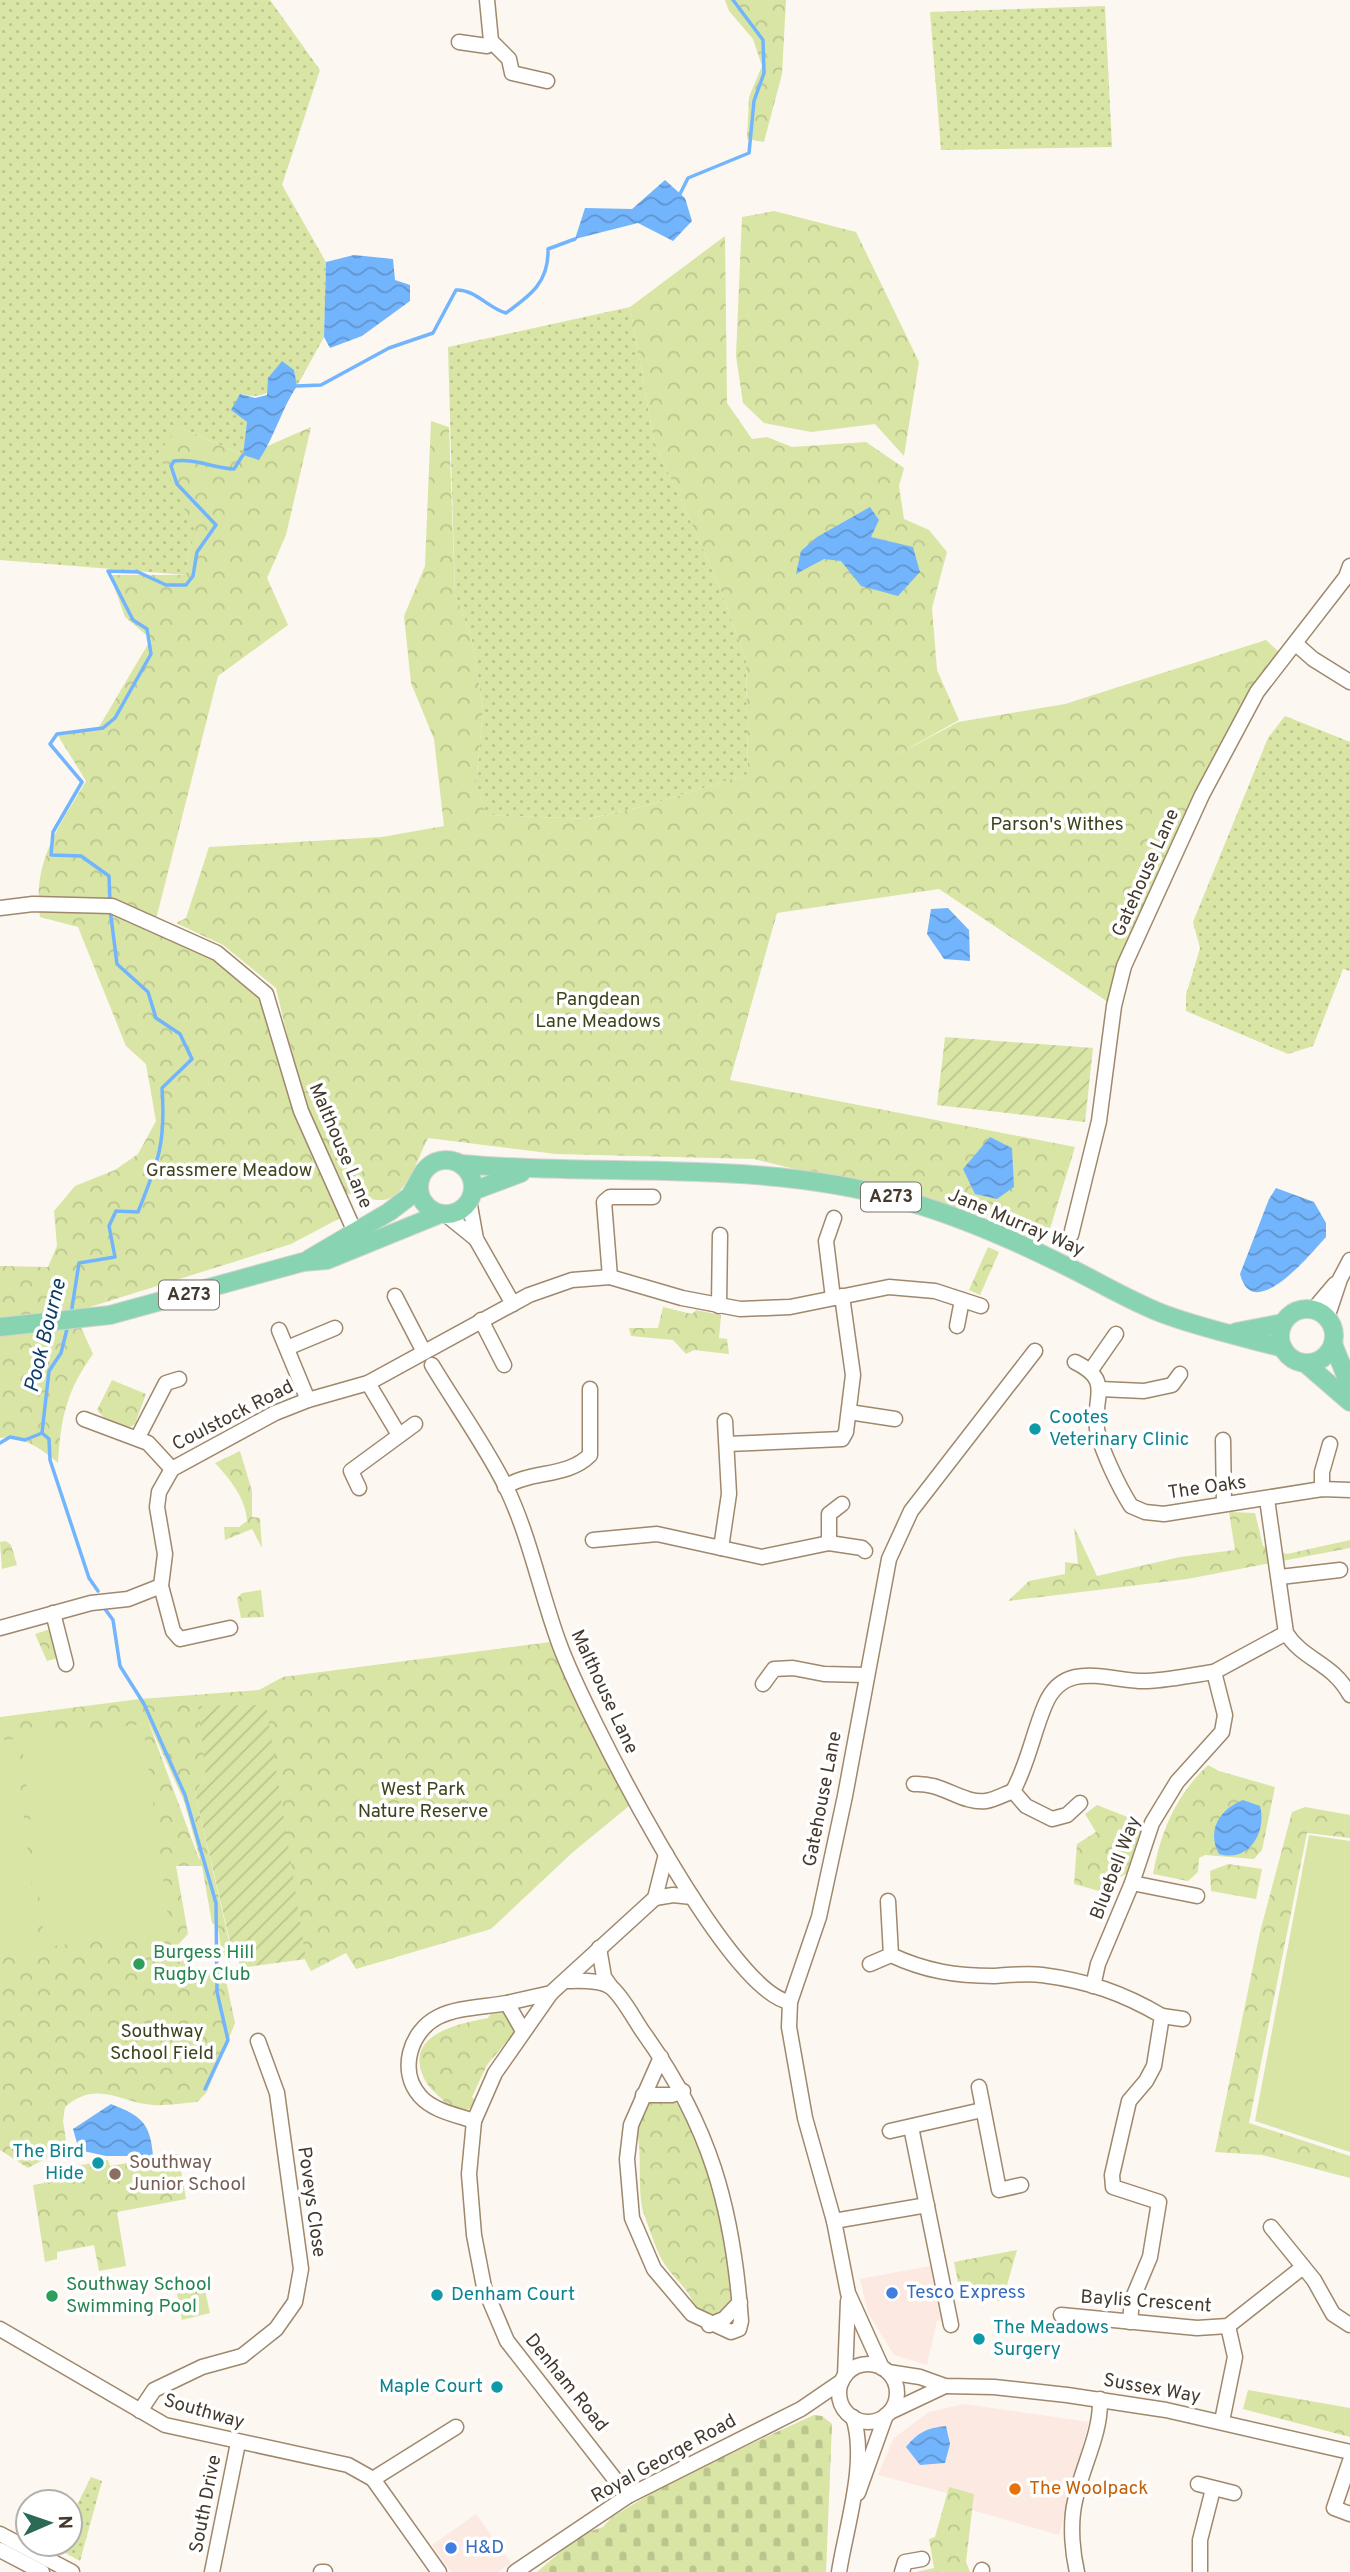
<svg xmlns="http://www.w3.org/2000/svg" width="1350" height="2572" font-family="Overpass,sans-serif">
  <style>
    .commercial { fill: #fce9e1 }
    .grass { fill: url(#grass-dots) }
    .forest { fill: url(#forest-crowns); fill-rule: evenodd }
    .cemetery { fill: url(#cemetery-stones) }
    .garden { fill: url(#garden-furrows) }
    .pitch { fill: #d8e5a5 }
    .water { fill: url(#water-waves) }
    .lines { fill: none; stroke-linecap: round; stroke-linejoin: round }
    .stream { stroke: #73b5fd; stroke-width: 3.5 }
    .minor-casing { stroke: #9f886c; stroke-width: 17 }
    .major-casing { stroke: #d6d3d1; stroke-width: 20 }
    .minor { stroke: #fff; stroke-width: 14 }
    .major { stroke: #89d4b0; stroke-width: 18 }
    .culture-dot { fill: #0f9aa8; stroke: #fff; stroke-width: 2.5 }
    .leisure-dot { fill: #2e9e5b; stroke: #fff; stroke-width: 2.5 }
    .education-dot { fill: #8d6e63; stroke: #fff; stroke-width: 2.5 }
    .shop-dot { fill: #3f7fe0; stroke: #fff; stroke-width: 2.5 }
    .food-dot { fill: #e8710a; stroke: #fff; stroke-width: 2.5 }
    .labels { text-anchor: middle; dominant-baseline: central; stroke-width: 7; stroke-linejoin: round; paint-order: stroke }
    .shield { fill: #fff; stroke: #7b746c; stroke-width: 2 }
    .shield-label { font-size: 18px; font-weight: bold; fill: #43392d }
    .park-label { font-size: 19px; fill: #3d441b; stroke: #fff }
    .street-label { font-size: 19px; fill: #43392d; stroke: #fff }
    .culture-label { font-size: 19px; fill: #0d838f; stroke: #fff; text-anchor: start }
    .leisure-label { font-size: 19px; fill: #27864d; stroke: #fff; text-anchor: start }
    .education-label { font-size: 19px; fill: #785e54; stroke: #fff; text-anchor: start }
    .shop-label { font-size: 19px; fill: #366cbe; stroke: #fff; text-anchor: start }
    .food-label { font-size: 19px; fill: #c56008; stroke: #fff; text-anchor: start }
    .water-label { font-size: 21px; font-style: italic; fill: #0d3c69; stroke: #fff }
  </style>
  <defs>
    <pattern id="grass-dots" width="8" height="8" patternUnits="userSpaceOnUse" patternTransform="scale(1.75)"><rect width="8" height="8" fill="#d8e5a5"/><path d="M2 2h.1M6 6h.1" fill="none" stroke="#bbc58e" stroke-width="1.8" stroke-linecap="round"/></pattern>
    <pattern id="forest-crowns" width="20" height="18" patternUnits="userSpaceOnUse" patternTransform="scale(1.75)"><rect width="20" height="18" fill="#d8e5a5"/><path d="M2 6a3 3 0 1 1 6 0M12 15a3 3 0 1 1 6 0" fill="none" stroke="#bbc58e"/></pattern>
    <pattern id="cemetery-stones" width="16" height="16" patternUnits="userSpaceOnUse" patternTransform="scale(1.75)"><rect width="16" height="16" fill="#d8e5a5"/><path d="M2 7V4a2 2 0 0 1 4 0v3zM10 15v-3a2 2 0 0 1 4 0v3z" fill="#bbc58e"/></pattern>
    <pattern id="garden-furrows" width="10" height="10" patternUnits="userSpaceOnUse" patternTransform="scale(1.75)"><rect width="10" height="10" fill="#d8e5a5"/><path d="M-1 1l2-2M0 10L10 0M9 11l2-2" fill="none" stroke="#bbc58e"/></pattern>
    <pattern id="water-waves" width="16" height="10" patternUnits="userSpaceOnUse" patternTransform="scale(1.75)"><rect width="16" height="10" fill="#73b5fd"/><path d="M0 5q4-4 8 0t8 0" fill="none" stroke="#6094cd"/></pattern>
  </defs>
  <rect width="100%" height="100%" fill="#fcf7f1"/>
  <g class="commercial">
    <path d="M935,2265L945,2320L937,2321L927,2365L894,2355L868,2313L860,2279Z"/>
    <path d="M964,2404L1089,2422L1059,2535L972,2510L974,2494L949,2488L947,2493L878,2475L894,2438L929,2412Z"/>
    <path d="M476,2514L511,2563L498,2572H451L432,2545Z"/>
  </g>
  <g class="grass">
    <path d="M0,0H270L320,70L282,185L326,262L324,337L297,386L294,370C276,387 266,401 241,394L248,422L243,455L179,427L197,533L188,553L186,575L0,560Z"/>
    <path d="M1105,6L1112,147L941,150L930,12Z"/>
    <path d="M630,307L654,441L718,582L746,660L748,774L649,805L587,819L486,815L476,786L483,709L471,636L455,594L448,347Z"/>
    <path d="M1285,716L1350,742V971L1343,969L1313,1046L1288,1054L1186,1011V995L1200,948L1193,922L1268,738Z"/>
    <path d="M91,2477L102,2481L80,2561L56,2548L58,2544H70V2519Z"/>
  </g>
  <g class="forest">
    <path d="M725,0H786L782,74L764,142L747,139L749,97L762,66L753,39L729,11Z"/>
    <path d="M774,211L856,232L919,362L904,456L875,424L811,432L764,423L743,403L736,356L742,217Z"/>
    <path d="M725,236L727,403L752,439L767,437L792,447L866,442L904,468L899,486L904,519L929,530L947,552L932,608L937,670L959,720L893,757L958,722L1065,704L1266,640L1279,652L1202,795L1114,1006L939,889L777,913L730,1080L1075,1147L1049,1232L754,1159L556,1154L428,1138C419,1155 406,1199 383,1200C369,1201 359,1193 345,1194L299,1086L276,988L223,945L176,923L186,918L209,847L382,837L444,826L434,739L411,683L404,616L425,566L431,421L449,427L455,594L471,636L483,709L476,785L486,815L588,819L649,805L748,774L746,660L718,582L654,441L630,307Z"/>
    <path d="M179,427L245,456L311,427L286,535L267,578L288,625L218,676L154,927L214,959L263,997L344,1216L291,1244L74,1312L93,1354C66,1392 61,1417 58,1463C42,1449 23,1436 0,1438V1266L48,1267L57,1246L54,1211L75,1186L115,1170L138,1154L156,1121L146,1064L126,1046L78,927L40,917C32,861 59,827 86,781L57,734L99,727L151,639L125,617L110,575H186L188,553L196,533L158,453Z"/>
    <path d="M988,1247L999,1252L980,1295L969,1290Z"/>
    <path d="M663,1307L692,1314L696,1310L721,1315L719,1338L727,1339L729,1354L694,1350L686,1354L673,1340L631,1336L629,1328H658Z"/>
    <path d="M112,1380L146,1394L135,1424L130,1427L105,1419L97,1410Z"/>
    <path d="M240,1451L252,1491V1517L260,1518L262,1548L252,1529L225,1540L224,1527H239L247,1521C246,1499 230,1479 215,1463Z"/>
    <path d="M1229,1512L1255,1513L1263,1546L1287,1554L1350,1540V1548L1187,1579L1008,1601L1029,1581L1065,1574V1562L1078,1564L1074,1527L1097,1576L1180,1557L1235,1550Z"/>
    <path d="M6,1541L11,1545L17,1565L2,1569L0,1542Z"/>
    <path d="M261,1590L264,1617L241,1618L237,1598L242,1593Z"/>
    <path d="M53,1628L62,1657L47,1661L35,1634Z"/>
    <path d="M558,1641L629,1806L573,1852L491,1929L356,1969L346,1953L311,1971L206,1776L195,1793L230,1945L238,1956L222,1957L218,1927L212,1923L202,1866H176L188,1934L174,1949L198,1976L224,1971L235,2023L207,2092L197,2102C183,2103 167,2106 153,2105C121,2103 97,2079 65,2107L63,2121L67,2147L28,2168L0,2150V1717L140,1699L259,1690L283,1677ZM148,1721L184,1801L200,1859H199Z"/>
    <path d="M1208,1765L1219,1771L1275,1787L1262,1850L1254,1859L1205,1855L1199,1858L1198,1872L1188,1881L1153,1874C1161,1831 1176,1795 1208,1765Z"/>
    <path d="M1097,1805L1145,1824L1130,1871L1099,1891L1074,1884L1077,1844L1096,1832L1085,1814Z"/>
    <path d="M1305,1807L1350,1815V1838L1307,1833L1249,2123L1350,2156V2178L1262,2155L1215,2152L1260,1932L1292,1812Z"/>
    <path d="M1228,1864L1262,1869L1256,1899L1211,1891L1210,1871Z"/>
    <path d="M495,2008H504L517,2029L487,2065L472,2097L476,2101C468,2113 463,2112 449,2110C444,2097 433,2094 426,2082C400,2035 457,2024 488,2018Z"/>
    <path d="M655,2100L681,2104L717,2187L734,2291L726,2311L716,2315L695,2309C691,2290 675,2280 665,2265C656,2251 650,2230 644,2214C636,2192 644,2143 635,2129L646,2103Z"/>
    <path d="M178,2154L186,2199L117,2212L126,2266L99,2271L94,2245L57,2252V2259L45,2262L33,2185L44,2183L43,2173L92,2163V2166L102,2168L104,2160H108L110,2166Z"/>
    <path d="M1017,2250L1003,2299L999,2301L961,2297L954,2262Z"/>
    <path d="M202,2277L210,2313L182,2320L175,2283Z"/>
    <path d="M1248,2390L1350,2408V2437L1243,2409Z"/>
    <path d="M949,2487L974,2494L966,2562L970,2572H916L934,2568L929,2539L935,2537Z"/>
  </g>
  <path class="cemetery" d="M814,2415L822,2416L832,2424L826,2572H537L580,2535L603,2527L612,2517L680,2476Z"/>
  <g class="garden">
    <path d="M945,1037L1093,1048L1085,1122L937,1105Z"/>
    <path d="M266,1705L306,1959L240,1968L237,1950L231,1946L195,1793L206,1776L198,1706Z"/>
  </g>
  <g class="pitch">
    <path d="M143,1724L170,1932L45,1947L21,1738Z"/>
    <path d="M15,1739L39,1947L0,1952V1740Z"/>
    <path d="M1309,1835L1350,1841V2152L1255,2121Z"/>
  </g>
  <g class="water">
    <path d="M665,180L685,198L692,221L673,241L638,223L575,239L585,208L632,209Z"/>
    <path d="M354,255L393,259L395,280L410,285V301L362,336L330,348L324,337L326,262Z"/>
    <path d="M282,361L294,370L297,386C281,410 275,436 259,460L243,455L247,422L231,410L240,394L255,398L267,395L268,378Z"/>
    <path d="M870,507L879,520L871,537L913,547L920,572L898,596L861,586L841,561L824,559L796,574L801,551L817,537Z"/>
    <path d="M948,908L969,930L970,961L944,959L927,934L931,909Z"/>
    <path d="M990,1137L1012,1148L1014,1187L997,1199L975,1194L963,1169Z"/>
    <path d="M1276,1188L1314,1202L1326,1223V1237C1313,1251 1253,1326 1240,1274L1269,1199Z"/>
    <path d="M1243,1800L1260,1806C1267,1832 1249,1863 1219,1854C1206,1830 1220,1809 1243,1800Z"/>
    <path d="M111,2104C141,2116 150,2122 153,2156H106L79,2150L73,2129Z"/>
    <path d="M946,2426L950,2444L945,2463L920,2465L906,2447C918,2432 927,2428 946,2426Z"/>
  </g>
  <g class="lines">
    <g class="stream">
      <path d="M680,194L688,178L749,153L754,101L764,73L763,40L733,0"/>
      <path d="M297,386L321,385L389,348L433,333L456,290C475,289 488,308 506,313C531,295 549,282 548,249L575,239"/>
      <path d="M110,902L109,876L81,856L51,855L53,832L82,782L50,744L57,734L103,728L115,718L151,654L147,629L133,620L108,571L138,572L166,585H186L193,576L197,552L216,525L177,484L171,466L174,461C195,458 213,468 234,469L243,455"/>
      <path d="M71,1314L79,1263L115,1257L109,1226L116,1211L138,1212C158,1162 166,1144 162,1088L192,1059L180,1034L156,1018L148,992L117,964L110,909"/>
      <path d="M42,1433L49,1371L61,1353L68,1325"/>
      <path d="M42,1433L49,1439L50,1460L89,1578L98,1591"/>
      <path d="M0,1443L10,1437L25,1440L42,1433"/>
      <path d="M105,1609L113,1620L120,1666L144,1704L185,1795L216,1903L217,1992L228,2040L205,2089"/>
    </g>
    <g class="minor-casing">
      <g id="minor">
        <path d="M487,0L491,41L509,59L512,73L547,81"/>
        <path d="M459,42L487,46L491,41"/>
        <path d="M1296,644L1313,659L1350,682"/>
        <path d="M0,908L33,904L112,906L217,953L266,994L301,1111L354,1230"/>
        <path d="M469,1200L476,1239L513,1304"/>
        <path d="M445,1214L476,1239"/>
        <path d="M1071,1235L1099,1121L1114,1006L1124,966L1202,795L1257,692L1346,577L1350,566"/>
        <path d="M610,1277L604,1202L610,1197H653"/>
        <path d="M395,1296L424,1352"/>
        <path d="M833,1298L826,1241L834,1218"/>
        <path d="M719,1306L720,1235"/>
        <path d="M1313,1310L1335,1284"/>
        <path d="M1327,1318L1340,1279L1350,1260"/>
        <path d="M481,1320L504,1365"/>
        <path d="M957,1326L962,1300"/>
        <path d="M279,1330L308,1400"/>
        <path d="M287,1348L335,1328"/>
        <path d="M1075,1362C1114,1381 1092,1398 1097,1429C1101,1450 1119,1487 1131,1506L1145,1512L1164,1514L1322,1489L1350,1490"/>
        <path d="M432,1365C456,1405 485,1445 506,1487C530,1537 540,1591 559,1643C582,1707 727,1994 790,2002"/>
        <path d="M1091,1370L1116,1334"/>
        <path d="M368,1383L399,1435"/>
        <path d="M1100,1389L1144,1391L1172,1385L1180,1374"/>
        <path d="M849,1412L895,1419"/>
        <path d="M84,1419L148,1443L172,1469"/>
        <path d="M138,1437L166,1383L179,1379"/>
        <path d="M1223,1440L1224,1504"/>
        <path d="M727,1444L842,1439L846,1432L853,1375L842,1296"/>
        <path d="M505,1487C531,1470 567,1478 590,1455V1389"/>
        <path d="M359,1488L351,1471L415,1424"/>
        <path d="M1322,1489V1472L1330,1444"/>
        <path d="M593,1540L657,1534L762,1557L829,1543L862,1548L865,1551"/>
        <path d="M829,1543V1514L842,1504"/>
        <path d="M721,1548L729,1494L725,1421"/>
        <path d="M1280,1577L1340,1570"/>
        <path d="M53,1613L66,1664"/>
        <path d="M0,1628L91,1603L128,1599L161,1586"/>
        <path d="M230,1628L180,1639L173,1631L161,1586L165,1554L157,1507L159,1492L172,1469L275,1413L308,1400L368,1383L529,1295L572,1280L610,1277L682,1298L740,1309L790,1307L889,1287L935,1291L981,1306"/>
        <path d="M1286,1633C1304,1661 1332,1662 1350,1695"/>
        <path d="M763,1684L774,1669L793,1668L824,1674L865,1675"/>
        <path d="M914,1784C942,1782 962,1804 986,1801C994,1800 1005,1794 1013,1791L1026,1806L1052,1819L1067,1815L1080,1803"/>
        <path d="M1013,1791C1028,1764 1033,1733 1045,1705C1063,1661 1103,1679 1139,1681C1163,1682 1190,1675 1214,1672"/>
        <path d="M1132,1883L1197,1896"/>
        <path d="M655,1898L673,1895L692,1897"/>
        <path d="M599,1948L604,1977L611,1987"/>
        <path d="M891,1955C925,1971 956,1976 994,1976C1010,1975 1027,1973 1042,1975C1088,1981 1123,1993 1162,2016L1154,2066L1146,2081L1129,2101L1112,2175L1113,2187L1159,2202L1150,2257L1132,2300L1130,2322"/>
        <path d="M870,1964L891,1955L888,1901"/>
        <path d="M565,1981C578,1981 601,1979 612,1988C624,1999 634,2019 643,2032C710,2125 733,2208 741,2321L739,2329L731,2332L692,2314L654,2269L632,2218L627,2159L631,2125L661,2057"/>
        <path d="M1093,1986L1098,1964L1132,1883L1152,1823L1177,1782L1222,1732L1225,1715L1214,1672L1286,1633L1267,1499"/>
        <path d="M507,2003L551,1993"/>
        <path d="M1162,2016L1183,2019"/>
        <path d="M979,2087L999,2190L1021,2185"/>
        <path d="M643,2095H672L683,2091"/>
        <path d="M474,2121C457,2115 433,2111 420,2096C398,2071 410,2031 438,2017C457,2007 486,2007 507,2003L523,2031"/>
        <path d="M911,2127L951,2325"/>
        <path d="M890,2131L982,2110"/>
        <path d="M834,2221L927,2205"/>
        <path d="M1271,2227L1314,2280L1333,2314L1350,2325"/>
        <path d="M1061,2315L1197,2328L1228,2326L1303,2267"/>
        <path d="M709,2325L724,2319L740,2302"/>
        <path d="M0,2329L165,2425L348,2465L373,2479L439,2572"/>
        <circle cx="868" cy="2393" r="29"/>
        <path d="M882,2368L848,2293L834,2221L805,2118L789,2027L790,2002L819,1917L845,1796L889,1559L911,1511L1035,1351"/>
        <path d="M888,2372L920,2377L945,2386L994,2387L1067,2395L1166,2410L1350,2452"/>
        <path d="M845,2376L848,2301"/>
        <path d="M140,2411L154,2390L202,2367L242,2356L276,2329L295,2302L301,2269L277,2093L258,2041"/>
        <path d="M890,2412L945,2386"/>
        <path d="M1222,2421L1235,2357L1228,2326"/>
        <path d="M1350,2461L1334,2508L1350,2514"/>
        <path d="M373,2479L456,2427"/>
        <path d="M1198,2484L1234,2493"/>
        <path d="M858,2493L886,2415"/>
        <path d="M628,2496L507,2341L484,2287L474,2235L469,2174L474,2121L495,2073L551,1993L655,1898L666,1854"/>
        <path d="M0,2534L72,2572"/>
        <path d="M0,2550L42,2572"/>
        <path d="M212,2572L238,2443"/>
        <path d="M321,2572H325"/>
        <path d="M515,2572L628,2496L801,2409L842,2381"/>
        <path d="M839,2572C846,2527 868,2461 853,2417"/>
        <path d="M902,2572L905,2562L922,2559"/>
        <path d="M981,2572L982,2570"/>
        <path d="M1077,2572C1072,2551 1070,2522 1075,2501C1082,2466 1101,2435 1100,2399"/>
        <path d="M1200,2572V2540L1213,2489"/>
      </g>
    </g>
    <g class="major-casing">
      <g id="major">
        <circle cx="446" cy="1187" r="27"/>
        <path d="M461,1164C607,1177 756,1159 899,1199C957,1215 1012,1239 1066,1266C1097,1281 1128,1300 1161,1313C1200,1328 1243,1337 1283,1348"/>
        <path d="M473,1191L521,1173"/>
        <path d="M309,1259L389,1212L410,1196L420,1178"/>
        <circle cx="1307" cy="1336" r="27"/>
        <path d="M0,1327L110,1315L303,1262L327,1260L440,1214"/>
        <path d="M1236,1332L1283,1323"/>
        <path d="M1333,1344L1350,1386"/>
        <path d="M1305,1363L1350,1402"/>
      </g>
    </g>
    <use href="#minor" class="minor"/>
    <use href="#major" class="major"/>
  </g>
  <g class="culture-dot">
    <circle cx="1035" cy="1429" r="7"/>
    <circle cx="98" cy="2163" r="7"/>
    <circle cx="437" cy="2295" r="7"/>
    <circle cx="979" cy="2339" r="7"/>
    <circle cx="497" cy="2387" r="7"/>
  </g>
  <g class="leisure-dot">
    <circle cx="139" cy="1964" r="7"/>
    <circle cx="52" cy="2296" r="7"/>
  </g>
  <circle class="education-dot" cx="115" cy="2174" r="7"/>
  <g class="shop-dot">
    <circle cx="892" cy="2293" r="7"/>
    <circle cx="451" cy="2548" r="7"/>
  </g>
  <circle class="food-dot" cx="1015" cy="2489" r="7"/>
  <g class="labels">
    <g class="shield">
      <rect x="861" y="1182.5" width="60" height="29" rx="5"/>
      <rect x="159" y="1280.5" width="60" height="29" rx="5"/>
    </g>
    <g class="shield-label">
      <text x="891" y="1197">A273</text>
      <text x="189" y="1295">A273</text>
    </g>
    <g class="park-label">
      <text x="1057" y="825">Parson's Withes</text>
      <text x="598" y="1000">Pangdean<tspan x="598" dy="22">Lane Meadows</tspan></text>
      <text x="229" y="1171">Grassmere Meadow</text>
      <text x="423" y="1790">West Park<tspan x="423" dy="22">Nature Reserve</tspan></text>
      <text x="162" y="2032">Southway<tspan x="162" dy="22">School Field</tspan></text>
    </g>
    <g class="street-label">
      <text transform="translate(1146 873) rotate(-66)">Gatehouse Lane</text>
      <text transform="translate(340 1146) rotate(67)">Malthouse Lane</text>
      <text transform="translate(1016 1223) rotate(23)">Jane Murray Way</text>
      <text transform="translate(233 1416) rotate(-27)">Coulstock Road</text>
      <text transform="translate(1207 1488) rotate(-8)">The Oaks</text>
      <text transform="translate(604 1692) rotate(65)">Malthouse Lane</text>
      <text transform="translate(823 1799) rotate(-79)">Gatehouse Lane</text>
      <text transform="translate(1116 1868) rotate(-69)">Bluebell Way</text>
      <text transform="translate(311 2202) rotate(82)">Poveys Close</text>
      <text transform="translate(1146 2302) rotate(4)">Baylis Crescent</text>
      <text transform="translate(566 2383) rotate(51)">Denham Road</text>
      <text transform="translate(1152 2389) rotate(10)">Sussex Way</text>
      <text transform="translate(204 2412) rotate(16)">Southway</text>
      <text transform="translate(664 2459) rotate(-29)">Royal George Road</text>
      <text transform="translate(206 2504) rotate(-79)">South Drive</text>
    </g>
    <g class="culture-label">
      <text x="1049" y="1418">Cootes<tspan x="1049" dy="22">Veterinary Clinic</tspan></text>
      <text x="84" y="2152" text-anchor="end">The Bird<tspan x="84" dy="22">Hide</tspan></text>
      <text x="451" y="2295">Denham Court</text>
      <text x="993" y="2328">The Meadows<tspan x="993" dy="22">Surgery</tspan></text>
      <text x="483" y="2387" text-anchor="end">Maple Court</text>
    </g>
    <g class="leisure-label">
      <text x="153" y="1953">Burgess Hill<tspan x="153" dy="22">Rugby Club</tspan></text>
      <text x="66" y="2285">Southway School<tspan x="66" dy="22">Swimming Pool</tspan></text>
    </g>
    <g class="education-label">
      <text x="129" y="2163">Southway<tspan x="129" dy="22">Junior School</tspan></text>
    </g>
    <g class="shop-label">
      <text x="906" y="2293">Tesco Express</text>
      <text x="465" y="2548">H&amp;D</text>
    </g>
    <g class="food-label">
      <text x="1029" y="2489">The Woolpack</text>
    </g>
    <g class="water-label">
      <text transform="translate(46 1336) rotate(-76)">Pook Bourne</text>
    </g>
  </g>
  <g transform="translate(49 2523) rotate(88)"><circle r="33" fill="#ffffff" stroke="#b4b0ab" stroke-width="2"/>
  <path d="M0-5L12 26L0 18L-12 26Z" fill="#2c6a56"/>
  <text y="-10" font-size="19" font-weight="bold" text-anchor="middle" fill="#43392d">N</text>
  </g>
</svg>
